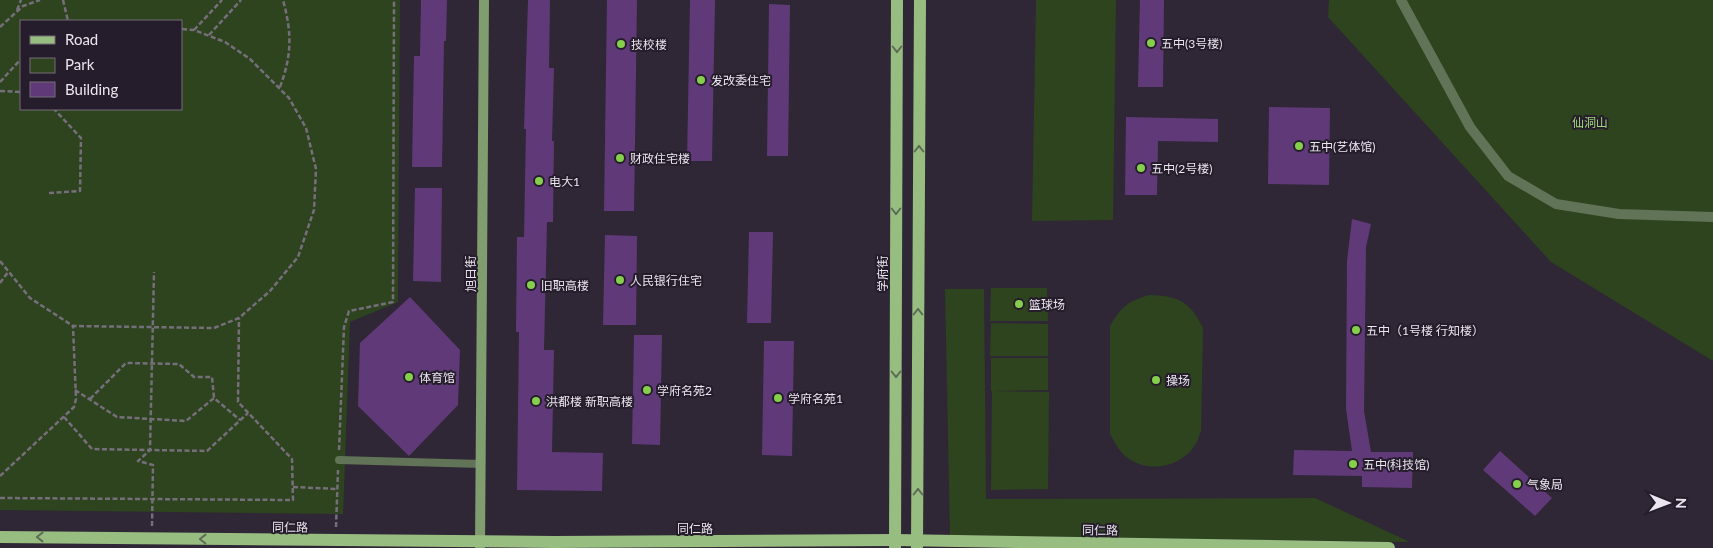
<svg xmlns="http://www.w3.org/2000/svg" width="1713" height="548" font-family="Lato,'Noto Sans SC',sans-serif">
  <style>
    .green { fill: #2d441e; fill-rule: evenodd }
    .building { fill: #603979 }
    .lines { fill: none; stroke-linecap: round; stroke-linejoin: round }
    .path { stroke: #766f7b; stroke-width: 2.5; stroke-dasharray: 5 2.5; stroke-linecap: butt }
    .service { stroke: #627457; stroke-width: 8 }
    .pedestrian { stroke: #627457; stroke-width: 10 }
    .secondary { stroke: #809d6f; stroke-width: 10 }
    .primary { stroke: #98bd81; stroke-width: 12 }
    .oneway { stroke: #5e6d56 }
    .poi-dot { fill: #85cf4c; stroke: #251d2b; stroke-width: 2 }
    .labels { text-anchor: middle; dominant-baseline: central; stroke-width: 4; stroke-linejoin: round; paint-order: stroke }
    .poi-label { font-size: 12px; fill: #ebe5ef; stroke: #251d2b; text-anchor: start }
    .park-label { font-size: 12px; fill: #9fd979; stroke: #251d2b }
    .street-label { font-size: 12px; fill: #ebe5ef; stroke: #251d2b }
  </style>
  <rect width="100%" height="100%" fill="#2f2735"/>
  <g class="green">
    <path d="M0,0H400L398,302L350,322L343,514L0,510ZM21,21H181V109H21Z"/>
    <path d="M1036,0H1116L1113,220L1032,221Z"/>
    <path d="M1329,0H1713V361L1551,262L1328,17Z"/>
    <path d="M991,288H1047L1048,321H990Z"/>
    <path d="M945,289H984L986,499L1315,498L1410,542L950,535Z"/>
    <path d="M1149,295C1178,296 1190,301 1203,328L1201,431C1199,435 1198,441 1195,445C1181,467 1150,473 1129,459C1120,453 1115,443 1110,434V326C1122,306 1127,302 1149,295Z"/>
    <path d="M991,323L1048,324V356H990Z"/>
    <path d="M991,358H1048V390L991,391Z"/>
    <path d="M992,391L1049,392L1048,489L991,490Z"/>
  </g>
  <g class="building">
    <path d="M421,0H447L446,41H444L442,167H412L414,56H420Z"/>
    <path d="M528,0H550L549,68H554L552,141H554L553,222H547L544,350H554L552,452L603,453L602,491L517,490L519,332H516L517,237H524L526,129H524Z"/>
    <path d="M607,0H637L634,211H604Z"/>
    <path d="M690,0H715L712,161H687Z"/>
    <path d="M1140,0H1164L1163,87H1138Z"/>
    <path d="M769,4L790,5L788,156H767Z"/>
    <path d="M1269,107L1330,108L1329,185L1268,184Z"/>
    <path d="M1126,117L1218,119V142L1158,141L1157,195H1125Z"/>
    <path d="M415,188H442L441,282L413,281Z"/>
    <path d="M1352,219L1371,224L1366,247L1364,411L1371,452H1413L1412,488L1362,487V476L1293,475L1294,450L1352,451L1346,409L1347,261Z"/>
    <path d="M749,232H773L771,323H747Z"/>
    <path d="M605,235L637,236L636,325H603Z"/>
    <path d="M410,297L460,350L458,405L409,456L358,406L360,343Z"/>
    <path d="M634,335H662L660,445L632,444Z"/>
    <path d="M764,341H794L792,456L762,455Z"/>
    <path d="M1500,451L1552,498L1535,516L1483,470Z"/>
  </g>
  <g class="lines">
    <g class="path">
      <path d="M63,0L68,21"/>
      <path d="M17,10L21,0"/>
      <path d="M0,27L23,6L40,0"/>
      <path d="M194,30L222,0"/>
      <path d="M209,35L241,0"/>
      <path d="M0,82L21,59"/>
      <path d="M280,87C292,55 292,33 283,0"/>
      <path d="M0,91L21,92"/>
      <path d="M49,193L80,191L81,138L54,109"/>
      <path d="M0,261L30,298L73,326L214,328L239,318L270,291L298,257L314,210L316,169L306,128L289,98L250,59L225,42L194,30L181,29"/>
      <path d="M0,283L8,272"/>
      <path d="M75,390L117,417L186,421L214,398L240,420"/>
      <path d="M90,399L126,363L179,364L194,377H212L214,398"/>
      <path d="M64,417L92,449L207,451L248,413"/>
      <path d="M339,450L344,327L349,311L393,302L394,0"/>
      <path d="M0,476L74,407L76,399L73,326"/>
      <path d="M293,487L337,489"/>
      <path d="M0,498L293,500L292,459L238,402L239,318"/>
      <path d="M152,526L153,465L138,461L150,450L154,272"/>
      <path d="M336,527L338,470"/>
    </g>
    <path class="service" d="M339,460L481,464"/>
    <path class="pedestrian" d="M1401,0L1470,127L1508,176L1556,204L1619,214L1713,217"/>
    <path class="secondary" d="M480,548L484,0"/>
    <g class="primary">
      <path d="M0,537L554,542L895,540L1389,548"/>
      <path d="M895,547L897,0"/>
      <path d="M917,547L920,0"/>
    </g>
  </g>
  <defs><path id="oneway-chevron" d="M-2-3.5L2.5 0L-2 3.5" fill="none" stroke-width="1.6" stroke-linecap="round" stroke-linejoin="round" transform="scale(1.25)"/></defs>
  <g class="oneway">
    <use href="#oneway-chevron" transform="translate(897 49) rotate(90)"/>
    <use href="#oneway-chevron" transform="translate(919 149) rotate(-90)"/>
    <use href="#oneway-chevron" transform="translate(896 211) rotate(90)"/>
    <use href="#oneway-chevron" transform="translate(918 312) rotate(-90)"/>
    <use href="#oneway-chevron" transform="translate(896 374) rotate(90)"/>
    <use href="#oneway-chevron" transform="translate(918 492) rotate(-90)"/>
    <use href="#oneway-chevron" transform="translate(40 537) rotate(-180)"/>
    <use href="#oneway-chevron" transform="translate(203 539) rotate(-179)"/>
  </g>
  <g class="poi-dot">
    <circle cx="1151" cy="43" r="5"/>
    <circle cx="621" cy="44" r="5"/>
    <circle cx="701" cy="80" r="5"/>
    <circle cx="1299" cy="146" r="5"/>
    <circle cx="620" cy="158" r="5"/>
    <circle cx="1141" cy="168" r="5"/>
    <circle cx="539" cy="181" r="5"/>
    <circle cx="620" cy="280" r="5"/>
    <circle cx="531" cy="285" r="5"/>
    <circle cx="1019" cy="304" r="5"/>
    <circle cx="1356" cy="330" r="5"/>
    <circle cx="409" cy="377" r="5"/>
    <circle cx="1156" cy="380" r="5"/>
    <circle cx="647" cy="390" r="5"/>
    <circle cx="778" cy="398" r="5"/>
    <circle cx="536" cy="401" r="5"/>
    <circle cx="1353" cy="464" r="5"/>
    <circle cx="1517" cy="484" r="5"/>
  </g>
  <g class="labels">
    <g class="poi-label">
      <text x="1161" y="43">五中(3号楼)</text>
      <text x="631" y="44">技校楼</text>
      <text x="711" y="80">发改委住宅</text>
      <text x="1309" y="146">五中(艺体馆)</text>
      <text x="630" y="158">财政住宅楼</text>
      <text x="1151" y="168">五中(2号楼)</text>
      <text x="549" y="181">电大1</text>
      <text x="630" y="280">人民银行住宅</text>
      <text x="541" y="285">旧职高楼</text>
      <text x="1029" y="304">篮球场</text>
      <text x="1366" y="330">五中（1号楼 行知楼）</text>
      <text x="419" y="377">体育馆</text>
      <text x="1166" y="380">操场</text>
      <text x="657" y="390">学府名苑2</text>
      <text x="788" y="398">学府名苑1</text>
      <text x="546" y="401">洪都楼 新职高楼</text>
      <text x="1363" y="464">五中(科技馆)</text>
      <text x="1527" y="484">气象局</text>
    </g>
    <g class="park-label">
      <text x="1590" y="122">仙洞山</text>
    </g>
    <g class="street-label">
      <text transform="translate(470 274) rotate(-90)">旭日街</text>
      <text transform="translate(882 274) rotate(-90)">学府街</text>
      <text transform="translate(290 527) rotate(1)">同仁路</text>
      <text x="695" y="528">同仁路</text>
      <text transform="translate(1100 530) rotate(1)">同仁路</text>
    </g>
  </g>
  <rect x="20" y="20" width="162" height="90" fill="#251d2b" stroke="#746d79"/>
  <rect x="30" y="36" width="25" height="8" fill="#98bd81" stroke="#746d79"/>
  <text x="65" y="45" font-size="15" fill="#ebe5ef">Road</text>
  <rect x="30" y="58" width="25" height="15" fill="#2d441e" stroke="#746d79"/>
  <text x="65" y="70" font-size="15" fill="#ebe5ef">Park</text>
  <rect x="30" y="82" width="25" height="15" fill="#603979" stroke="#746d79"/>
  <text x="65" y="95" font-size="15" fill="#ebe5ef">Building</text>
  <g transform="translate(1668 503) rotate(91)" stroke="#251d2b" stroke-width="4" paint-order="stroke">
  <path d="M0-4L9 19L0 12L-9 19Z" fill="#ebe5ef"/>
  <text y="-8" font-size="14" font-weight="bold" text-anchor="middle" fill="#ebe5ef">N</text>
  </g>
</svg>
